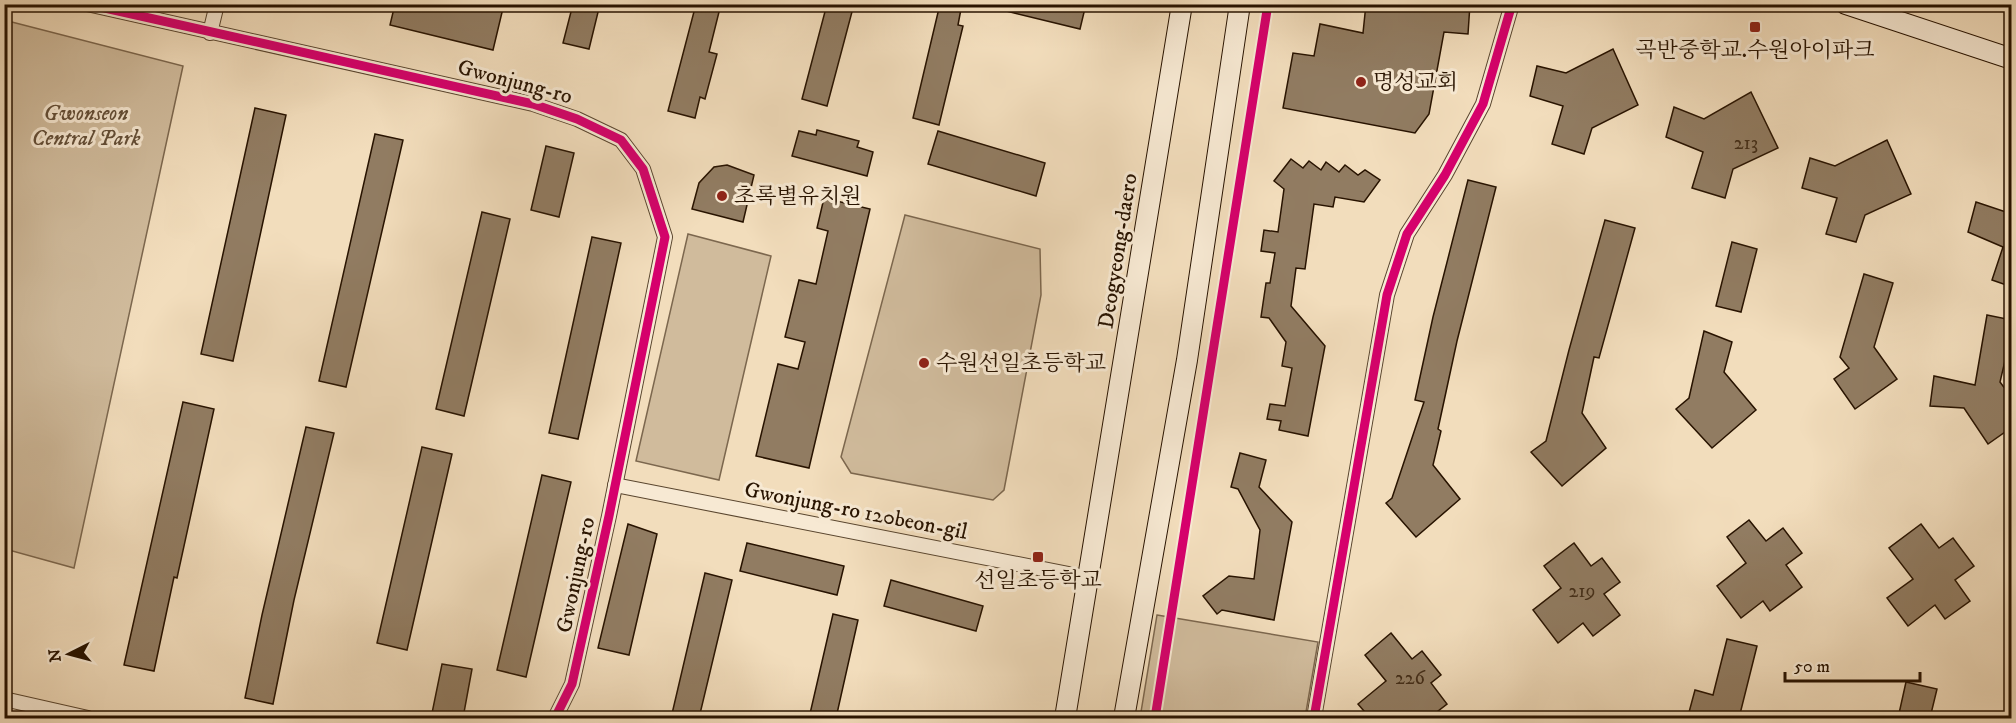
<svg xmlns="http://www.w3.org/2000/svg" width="2016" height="723" font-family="'IM FELL DW Pica','Noto Serif KR',serif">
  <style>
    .green { fill: #d0bb9c; stroke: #7c674e; stroke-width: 1.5 }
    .building { fill: #917c62; stroke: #281300; stroke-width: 1.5 }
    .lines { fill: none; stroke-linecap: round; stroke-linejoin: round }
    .minor-casing { stroke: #5a462f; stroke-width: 16 }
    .secondary-casing { stroke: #281300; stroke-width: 22 }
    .minor { stroke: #f7e9d3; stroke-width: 14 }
    .secondary { stroke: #f7e9d3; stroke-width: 20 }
    .cycleway-casing { stroke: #f7e9d3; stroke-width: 13 }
    .cycleway { stroke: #d6006c; stroke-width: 9 }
    .poi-dot { fill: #8f2418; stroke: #f7e9d3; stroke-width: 2 }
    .labels { text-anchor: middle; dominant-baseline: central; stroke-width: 6; stroke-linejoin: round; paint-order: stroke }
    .number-label { font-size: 20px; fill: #422d18 }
    .poi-label { font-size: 22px; fill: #281300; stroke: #f7e9d3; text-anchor: start }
    .street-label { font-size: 22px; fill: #281300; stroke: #f7e9d3 }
    .park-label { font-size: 22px; font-style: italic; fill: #634e37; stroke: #f7e9d3 }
  </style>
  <rect width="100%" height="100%" fill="#f2ddbc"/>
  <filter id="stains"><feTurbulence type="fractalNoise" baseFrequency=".00333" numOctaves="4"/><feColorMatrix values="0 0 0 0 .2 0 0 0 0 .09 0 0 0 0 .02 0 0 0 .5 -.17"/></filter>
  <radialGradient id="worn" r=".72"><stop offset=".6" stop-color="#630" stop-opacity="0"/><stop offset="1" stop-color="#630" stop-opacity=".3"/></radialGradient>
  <g class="green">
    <path d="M4,20L183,66L74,568L5,549Z"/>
    <path d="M905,215L1040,249L1041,295L1004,490L993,500L851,473L841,457Z"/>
    <path d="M688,234L771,256L719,480L636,461Z"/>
    <path d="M1157,615L1318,642L1305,718H1140Z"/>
  </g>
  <g class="building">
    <path d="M395,4H504L493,50L390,25Z"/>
    <path d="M573,4H600L589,49L563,43Z"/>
    <path d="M696,4H721L709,52L717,54L705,99L700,97L695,118L668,111Z"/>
    <path d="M827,4H842L853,8L827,106L802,99Z"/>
    <path d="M940,4L961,9L958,25L963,26L939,125L913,118Z"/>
    <path d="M1003,4H1086L1080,29L1002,10Z"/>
    <path d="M1366,4H1470L1468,34L1444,32L1429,114L1415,133L1283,108L1293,53L1314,56L1320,24L1363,33Z"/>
    <path d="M1613,49L1638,105L1592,128L1584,154L1552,144L1563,106L1530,96L1537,66L1566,73Z"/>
    <path d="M1751,92L1778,148L1733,169L1725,198L1692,188L1703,152L1666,137L1674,107L1704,119Z"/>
    <path d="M255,108L286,115L233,361L201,354Z"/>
    <path d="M817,130L859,141L857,147L873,152L867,176L792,156L799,131L816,135Z"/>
    <path d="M938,131L1045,163L1036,196L928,164Z"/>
    <path d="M375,134L403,140L346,387L319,381Z"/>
    <path d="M1887,140L1911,194L1865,215L1856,242L1826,234L1837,198L1802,188L1810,158L1835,166Z"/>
    <path d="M546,146L574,153L559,217L531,210Z"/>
    <path d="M1291,159L1303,168L1309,161L1321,170L1326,162L1339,172L1345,165L1358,175L1365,170L1380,180L1364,202L1335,197L1333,207L1314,204L1305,269L1296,268L1291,306L1325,346L1308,436L1279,430L1281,421L1267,419L1270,404L1285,406L1292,368L1282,366L1286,342L1269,318L1261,317L1266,283H1270L1275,253L1261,251L1264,230L1278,232L1284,189L1274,181Z"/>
    <path d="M727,165L754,175L743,222L692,209L699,183L714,167Z"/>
    <path d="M1468,180L1496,187L1457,341L1438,429L1441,431L1433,465L1460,499L1416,537L1386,503L1392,498L1424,402L1415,400L1433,317Z"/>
    <path d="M824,198L870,209L809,468L756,456L778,364L798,369L805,342L785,337L799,280L816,284L828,231L817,228Z"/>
    <path d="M1976,202L2012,214V287L1992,280L2003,247L1968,232Z"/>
    <path d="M482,212L510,219L464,416L436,409Z"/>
    <path d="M1605,220L1635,228L1599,358L1594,357L1582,413L1606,448L1562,486L1531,452L1546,441L1569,350Z"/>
    <path d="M592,237L621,243L578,439L549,433Z"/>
    <path d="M1732,242L1757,249L1741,312L1716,306Z"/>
    <path d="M1864,274L1893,283L1874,347L1897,379L1855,409L1834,379L1849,368L1840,357Z"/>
    <path d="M1987,315L2012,320V331L2000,382L2012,398V427L1988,444L1964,408L1930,406L1934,376L1975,385Z"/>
    <path d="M1704,331L1732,342L1724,372L1756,410L1712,448L1676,409L1689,398Z"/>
    <path d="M183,402L214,409L177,578L174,577L154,671L124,665Z"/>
    <path d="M306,427L334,433L294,600L273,704L245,698L262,615Z"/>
    <path d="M422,447L452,454L407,650L377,643Z"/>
    <path d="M1240,453L1266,460L1259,487L1292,522L1274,620L1222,610L1217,614L1203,596L1229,576L1254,579L1260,530L1238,489L1231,487Z"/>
    <path d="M542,475L571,482L526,677L497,670Z"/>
    <path d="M1749,520L1766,541L1783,528L1802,553L1786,565L1802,587L1770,611L1763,601L1741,618L1717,586L1746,563L1727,537Z"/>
    <path d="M628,524L657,534L629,655L598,648Z"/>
    <path d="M1921,524L1939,548L1953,538L1974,566L1955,580L1970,601L1945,619L1935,605L1908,626L1887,598L1913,579L1889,548Z"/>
    <path d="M747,543L844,566L837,595L740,571Z"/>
    <path d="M1574,543L1591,566L1602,558L1620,582L1604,594L1620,615L1593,636L1583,623L1558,643L1533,610L1561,588L1544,566Z"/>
    <path d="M705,573L732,580L699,718H671Z"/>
    <path d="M891,580L983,606L976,631L884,606Z"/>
    <path d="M833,614L858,620L836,718H809Z"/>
    <path d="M1391,633L1412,659L1422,651L1441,675L1431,683L1447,704L1429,718H1370L1358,704L1386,681L1365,655Z"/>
    <path d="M1727,639L1757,646L1739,718H1699L1688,716L1695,690L1713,695Z"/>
    <path d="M442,664L472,669L463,718H431Z"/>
    <path d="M1906,682L1937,689L1930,718H1898Z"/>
  </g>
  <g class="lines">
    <g class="minor-casing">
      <g id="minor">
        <path d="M87,4L533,104L577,119L621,140L643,169L665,237L609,516L572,684L555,718"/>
        <path d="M210,33L217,4"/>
        <path d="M615,485L1089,578"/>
        <path d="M4,699L88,718"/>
        <path d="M1314,718L1387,295L1407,234L1445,175L1483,104L1512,4"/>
      </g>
    </g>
    <g class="secondary-casing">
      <g id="secondary">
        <path d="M1846,4L2012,59"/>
        <path d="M1065,718L1182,4"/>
        <path d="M1124,718L1187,360L1240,4"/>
      </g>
    </g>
    <use href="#minor" class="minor"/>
    <use href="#secondary" class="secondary"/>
    <g class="cycleway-casing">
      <g id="cycleway">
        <path d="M87,4L533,104L577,119L621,140L643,169L665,237L609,516L572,684L555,718"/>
        <path d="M1155,718L1268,4"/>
        <path d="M1314,718L1387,295L1407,234L1445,175L1483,104L1512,4"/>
      </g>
    </g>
    <use href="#cycleway" class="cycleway"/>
  </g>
  <g class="poi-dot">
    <rect x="1749" y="21" width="12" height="12" rx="3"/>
    <circle cx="1361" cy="82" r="6"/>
    <circle cx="722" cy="196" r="6"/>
    <circle cx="924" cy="363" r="6"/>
    <rect x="1032" y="551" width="12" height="12" rx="3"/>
  </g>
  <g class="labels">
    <g class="number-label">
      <text x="1746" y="143">213</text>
      <text x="1582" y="591">219</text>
      <text x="1410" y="678">226</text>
    </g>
    <g class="poi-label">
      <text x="1755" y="50" text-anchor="middle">곡반중학교.수원아이파크</text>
      <text x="1373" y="82">명성교회</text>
      <text x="734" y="196">초록별유치원</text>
      <text x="936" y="363">수원선일초등학교</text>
      <text x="1038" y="580" text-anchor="middle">선일초등학교</text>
    </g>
    <g class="street-label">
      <text transform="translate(515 82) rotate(15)">Gwonjung-ro</text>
      <text transform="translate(1118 251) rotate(-81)">Deogyeong-daero</text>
      <text transform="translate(856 511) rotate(11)">Gwonjung-ro 120beon-gil</text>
      <text transform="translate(576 575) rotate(-78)">Gwonjung-ro</text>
    </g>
    <g class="park-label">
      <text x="86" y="113">Gwonseon<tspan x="86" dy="25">Central Park</tspan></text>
    </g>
  </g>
  <rect width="2016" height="723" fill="none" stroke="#f2ddbc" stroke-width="24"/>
  <rect x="6" y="6" width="2004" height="711" fill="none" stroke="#281300" stroke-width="3"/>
  <rect x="12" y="12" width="1992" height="699" fill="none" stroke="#281300" stroke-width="1.5"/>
  <g transform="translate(69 654) rotate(264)" stroke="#f7e9d3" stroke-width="4.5" paint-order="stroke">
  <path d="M0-4.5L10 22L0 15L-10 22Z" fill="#281300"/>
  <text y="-9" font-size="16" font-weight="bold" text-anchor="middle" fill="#281300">N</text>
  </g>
  <path d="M1785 672v9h135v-9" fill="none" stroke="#281300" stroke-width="3"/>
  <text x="1794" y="672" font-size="18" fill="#281300" stroke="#f7e9d3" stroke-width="4.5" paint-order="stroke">50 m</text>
  <rect width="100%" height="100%" filter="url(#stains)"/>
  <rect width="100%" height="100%" fill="url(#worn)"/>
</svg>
